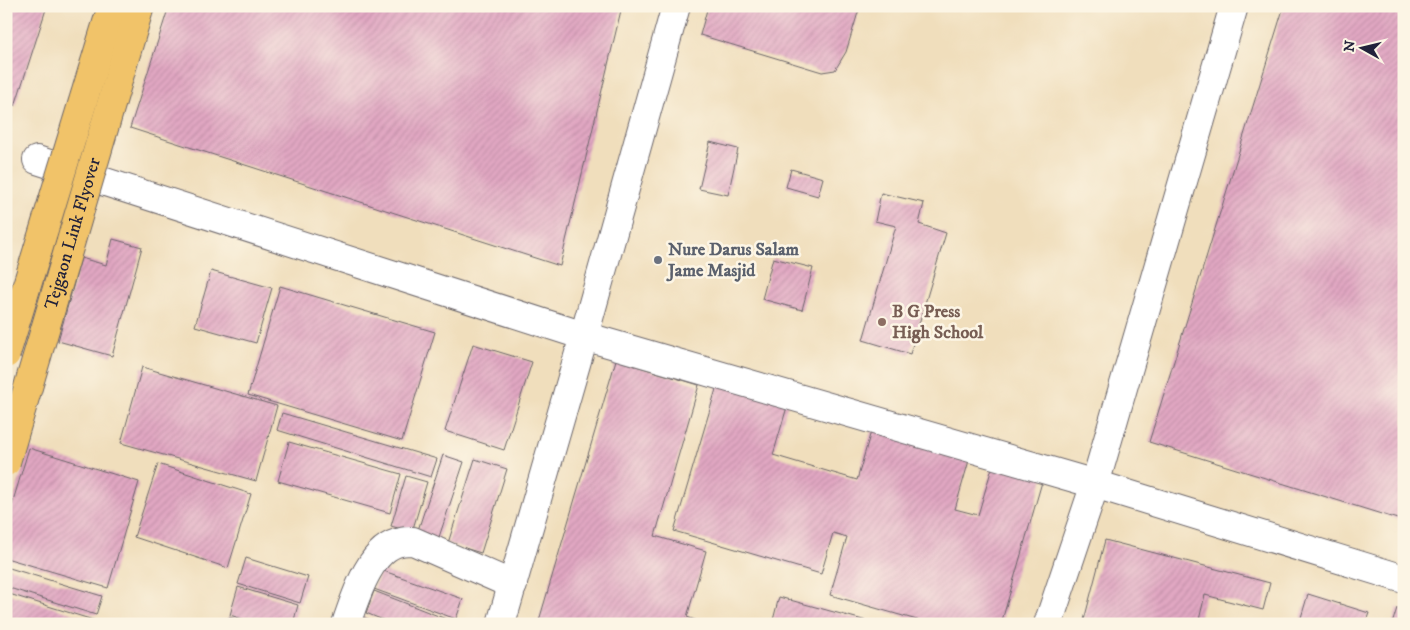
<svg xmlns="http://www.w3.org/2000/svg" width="1410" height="630" font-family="'IM FELL DW Pica',serif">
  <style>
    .building { fill: url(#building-hatch) }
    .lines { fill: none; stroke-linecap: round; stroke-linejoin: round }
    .minor-casing { stroke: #6a6468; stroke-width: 30 }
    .minor { stroke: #fff; stroke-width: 28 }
    .major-bridge-casing { stroke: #6a6468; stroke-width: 30; stroke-linecap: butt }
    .major-bridge { stroke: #f1c369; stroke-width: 28 }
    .worship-dot { fill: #6b7280; stroke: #fcf5e5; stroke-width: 2 }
    .education-dot { fill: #8d6e63; stroke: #fcf5e5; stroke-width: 2 }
    .labels { text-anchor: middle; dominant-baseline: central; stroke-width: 5; stroke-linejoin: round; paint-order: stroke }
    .street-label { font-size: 18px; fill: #22223b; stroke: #fcf5e5 }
    .worship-label { font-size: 18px; font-weight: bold; fill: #5b616d; stroke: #fcf5e5; text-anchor: start }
    .education-label { font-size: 18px; font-weight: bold; fill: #785e54; stroke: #fcf5e5; text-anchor: start }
  </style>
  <defs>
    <pattern id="building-hatch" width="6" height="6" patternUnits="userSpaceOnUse" patternTransform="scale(1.25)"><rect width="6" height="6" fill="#e1a7c2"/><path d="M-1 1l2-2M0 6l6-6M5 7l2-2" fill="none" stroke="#c18fa8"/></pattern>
  </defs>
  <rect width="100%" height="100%" fill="#fcf5e5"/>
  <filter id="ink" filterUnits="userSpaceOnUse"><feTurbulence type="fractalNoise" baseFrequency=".02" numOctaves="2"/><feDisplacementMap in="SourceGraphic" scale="10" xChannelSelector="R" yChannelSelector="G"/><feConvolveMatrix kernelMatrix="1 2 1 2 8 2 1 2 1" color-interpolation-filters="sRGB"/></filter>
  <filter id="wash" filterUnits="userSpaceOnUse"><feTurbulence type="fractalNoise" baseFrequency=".0096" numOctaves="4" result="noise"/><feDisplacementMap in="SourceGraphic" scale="20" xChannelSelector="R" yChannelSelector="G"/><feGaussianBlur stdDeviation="1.12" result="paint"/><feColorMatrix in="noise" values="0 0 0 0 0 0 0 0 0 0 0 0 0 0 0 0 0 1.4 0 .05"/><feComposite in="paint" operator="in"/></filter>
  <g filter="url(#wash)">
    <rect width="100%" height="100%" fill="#f0debc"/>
    <g id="blocks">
      <g class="building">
        <path d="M6,6H47L15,106L6,103Z"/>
        <path d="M169,6H622L560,266L130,128Z"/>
        <path d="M708,6H860L846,52L835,70L822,72L700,35Z"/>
        <path d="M1284,6H1404V521L1149,442Z"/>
        <path d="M710,142L738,149L728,195L699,189Z"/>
        <path d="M791,169L823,178L818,196L786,187Z"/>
        <path d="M881,193L924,203L919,224L946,233L910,354L863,340L896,226L875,221Z"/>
        <path d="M113,239L142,247L112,356L58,341L81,258L106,265Z"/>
        <path d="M773,258L813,268L802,310L762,299Z"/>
        <path d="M211,271L272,288L256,343L195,326Z"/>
        <path d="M280,286L435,332L402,441L248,395Z"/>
        <path d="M473,344L532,362L504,450L445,431Z"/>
        <path d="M616,360L699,385L655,536L706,551L687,617L706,624H538Z"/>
        <path d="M142,367L277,406L256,481L121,443Z"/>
        <path d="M719,379L789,400L773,455L857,480L872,428L970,457L955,509L978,515L994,461L1044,475L1001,624H931L830,595L847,537L833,533L821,574L674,531Z"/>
        <path d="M282,413L437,459L431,477L277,430Z"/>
        <path d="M289,442L401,474L390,513L278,481Z"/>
        <path d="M29,448L139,482L108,588L6,558V524Z"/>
        <path d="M443,455L464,462L438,540L417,533Z"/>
        <path d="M475,459L507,469L481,553L448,543Z"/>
        <path d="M158,464L251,494L228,568L134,537Z"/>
        <path d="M406,476L427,482L412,532L391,526Z"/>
        <path d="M1105,540L1270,583L1263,610L1205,595L1198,624H1083Z"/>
        <path d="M246,558L308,577L300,603L238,584Z"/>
        <path d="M6,567L102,596L96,615L6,587Z"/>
        <path d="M381,570L463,599L456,619L374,589Z"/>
        <path d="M238,587L298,605L293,624H258L230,615Z"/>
        <path d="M374,591L459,624H393L366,613Z"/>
        <path d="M6,593L103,623V624H6Z"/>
        <path d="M1308,594L1369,613L1365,624H1309L1300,621Z"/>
        <path d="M779,597L874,623V624H772Z"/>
        <path d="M1397,608L1404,610V624H1392Z"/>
        <path d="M229,617L251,623V624H227Z"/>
        <path d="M363,617L381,624H361Z"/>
      </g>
    </g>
  </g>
  <g filter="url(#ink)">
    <use href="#blocks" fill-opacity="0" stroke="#6a6468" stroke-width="1"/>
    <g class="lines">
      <g class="minor-casing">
        <g id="minor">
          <path d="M37,160L584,336L1095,484L1404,579"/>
          <path d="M346,624C355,598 370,547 401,542C405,541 410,541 413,541L513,585"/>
          <path d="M501,624L584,336L676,6"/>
          <path d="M1048,624L1095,484L1234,6"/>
        </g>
      </g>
      <use href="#minor" class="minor"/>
      <g class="major-bridge-casing">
        <g id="major-bridge">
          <path d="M6,354L112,6"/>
          <path id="s1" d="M6,462L140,6"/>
        </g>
      </g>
      <use href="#major-bridge" class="major-bridge"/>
    </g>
  </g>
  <circle class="worship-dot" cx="658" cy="260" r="5"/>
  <circle class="education-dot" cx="882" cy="322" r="5"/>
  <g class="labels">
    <g class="street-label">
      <text stroke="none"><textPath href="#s1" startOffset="238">Tejgaon Link Flyover</textPath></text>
    </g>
    <g class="worship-label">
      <text x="668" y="250">Nure Darus Salam<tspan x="668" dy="21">Jame Masjid</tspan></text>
    </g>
    <g class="education-label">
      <text x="892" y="312">B G Press<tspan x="892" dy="21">High School</tspan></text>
    </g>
  </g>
  <rect width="1410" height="630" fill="none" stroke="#fcf5e5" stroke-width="25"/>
  <g transform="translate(1362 48) rotate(278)" stroke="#fcf5e5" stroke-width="4" paint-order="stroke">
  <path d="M0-4L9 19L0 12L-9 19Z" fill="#22223b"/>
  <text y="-8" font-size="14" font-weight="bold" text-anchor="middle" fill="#22223b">N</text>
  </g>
</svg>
